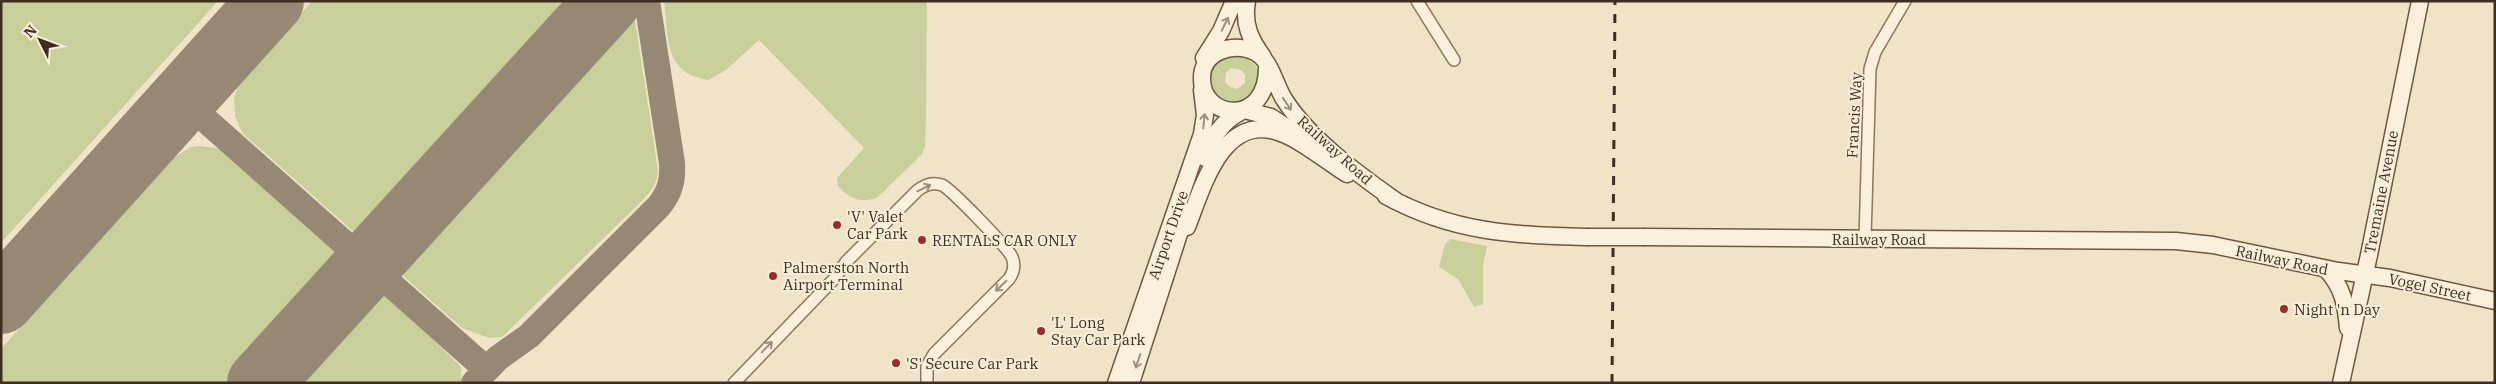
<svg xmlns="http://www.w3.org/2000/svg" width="2496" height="384" font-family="'IBM Plex Serif',serif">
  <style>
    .green { fill: #c9cf9b; fill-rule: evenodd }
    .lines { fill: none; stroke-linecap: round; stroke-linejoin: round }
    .taxiway { stroke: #968974; stroke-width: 26 }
    .runway { stroke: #968974; stroke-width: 66 }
    .street-casing { stroke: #8d765c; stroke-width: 14 }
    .secondary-casing { stroke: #6f573f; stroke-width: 19 }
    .street { stroke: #faf1dc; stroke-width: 11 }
    .secondary { stroke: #faf1dc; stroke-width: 16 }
    .rail { stroke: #3d2e20; stroke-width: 3; stroke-dasharray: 9 9; stroke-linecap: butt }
    .secondary-bridge-casing { stroke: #6f573f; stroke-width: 19; stroke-linecap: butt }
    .secondary-bridge { stroke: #faf1dc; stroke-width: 16 }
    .oneway { stroke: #9c907e }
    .poi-dot { fill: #9e2a2b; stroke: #f7eed8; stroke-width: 2 }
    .labels { text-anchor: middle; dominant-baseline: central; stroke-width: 4; stroke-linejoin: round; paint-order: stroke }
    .street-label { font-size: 15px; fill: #3d2e20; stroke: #f7eed8 }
    .poi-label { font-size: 15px; fill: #3d2e20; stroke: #f7eed8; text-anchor: start }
  </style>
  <rect width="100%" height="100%" fill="#f0e4c8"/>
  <g class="green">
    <path d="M1,1H218L1,243Z"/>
    <path d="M312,1H632L657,164C659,181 654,188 643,200L502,337L489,338L462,328L248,138L242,132L235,116L234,98L238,87Z"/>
    <path d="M664,1H927L926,118L925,146L922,154L878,197C861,204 850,199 838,186L837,178L864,148L759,40L726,70L708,80C663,73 669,37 664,1Z"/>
    <path d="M1233,54C1249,58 1258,62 1260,80L1247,100C1243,101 1237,103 1232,103C1213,102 1203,73 1219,61C1223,58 1228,56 1233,54ZM1231,68L1242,70L1245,76V83L1237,89L1230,87L1225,82L1226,73Z"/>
    <path d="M200,146L216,148L228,155L436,342L461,367V383H1V349L173,158L191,147Z"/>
    <path d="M1451,239L1487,246L1483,264V304L1474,307L1458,279L1439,267L1445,244Z"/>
  </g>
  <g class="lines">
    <g class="taxiway">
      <path d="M182,99L486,369"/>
      <path d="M474,383L498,358L529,336L659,206C670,192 673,181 672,163L647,1"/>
    </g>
    <g class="runway">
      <path d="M1,301L271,1"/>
      <path d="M260,383L608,1"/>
    </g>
    <g class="street-casing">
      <g id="street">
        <path d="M1417,1L1454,60"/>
        <path d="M1865,238L1870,69L1875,52L1905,1"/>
        <path d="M734,383L835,278L846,262L917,191C924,185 933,182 942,185C951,189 1008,248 1012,257C1015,264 1014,272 1009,279L934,354L927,366V383"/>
      </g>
    </g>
    <g class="secondary-casing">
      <g id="secondary">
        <path d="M1247,1C1243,24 1250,39 1263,57"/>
        <path d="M1204,58L1221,31L1234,1"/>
        <path d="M1267,66C1268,127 1202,120 1202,79C1201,52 1233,41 1255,52C1271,60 1275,85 1284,99C1309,139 1358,174 1396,201"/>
        <path d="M1245,110L1271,117L1311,144"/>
        <path d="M1205,158C1212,137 1222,121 1242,111"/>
        <path d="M1386,196C1454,233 1512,235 1587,237"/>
        <path d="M1187,227C1202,189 1222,113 1278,132C1300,139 1326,161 1347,174"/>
        <path d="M1645,237L2176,241L2213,245L2338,271L2390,278L2495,301"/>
        <path d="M2326,269C2343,287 2346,305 2348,328"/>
        <path d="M1116,383L1202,134L1205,115L1202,90"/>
        <path d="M1131,383L1186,212"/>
        <path d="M2341,383L2369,255L2420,1"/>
      </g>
    </g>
    <use href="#street" class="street"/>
    <use href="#secondary" class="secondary"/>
    <path class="rail" d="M1612,383L1615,1"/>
    <g class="secondary-bridge-casing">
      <path id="secondary-bridge" d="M1587,237H1645"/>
    </g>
    <use href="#secondary-bridge" class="secondary-bridge"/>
  </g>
  <defs><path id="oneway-shaft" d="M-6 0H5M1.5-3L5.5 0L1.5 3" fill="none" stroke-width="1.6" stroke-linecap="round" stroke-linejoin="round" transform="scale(1.25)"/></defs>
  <g class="oneway">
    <use href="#oneway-shaft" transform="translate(1225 24) rotate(-64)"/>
    <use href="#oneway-shaft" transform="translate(1287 104) rotate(56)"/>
    <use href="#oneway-shaft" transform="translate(1204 121) rotate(-84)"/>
    <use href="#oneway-shaft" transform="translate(924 188) rotate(-26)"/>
    <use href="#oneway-shaft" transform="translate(1001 286) rotate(136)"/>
    <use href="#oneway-shaft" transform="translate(767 347) rotate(-46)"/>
    <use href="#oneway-shaft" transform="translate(1138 361) rotate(109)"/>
  </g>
  <g class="poi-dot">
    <circle cx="837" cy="225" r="5"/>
    <circle cx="922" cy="240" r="5"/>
    <circle cx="773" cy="276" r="5"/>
    <circle cx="2284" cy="309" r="5"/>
    <circle cx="1041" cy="331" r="5"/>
    <circle cx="896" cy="363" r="5"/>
  </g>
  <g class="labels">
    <g class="street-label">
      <text transform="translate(1854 115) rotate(-87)">Francis Way</text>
      <text transform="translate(1335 150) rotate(42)">Railway Road</text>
      <text transform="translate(2381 192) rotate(-79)">Tremaine Avenue</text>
      <text transform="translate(1168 235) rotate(-71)">Airport Drive</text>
      <text x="1879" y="239">Railway Road</text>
      <text transform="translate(2282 260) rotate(12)">Railway Road</text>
      <text transform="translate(2430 287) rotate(12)">Vogel Street</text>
    </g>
    <g class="poi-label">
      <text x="847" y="216">'V' Valet<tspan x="847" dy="17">Car Park</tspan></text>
      <text x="932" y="240">RENTALS CAR ONLY</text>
      <text x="783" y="267">Palmerston North<tspan x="783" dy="17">Airport Terminal</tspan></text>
      <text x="2294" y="309">Night 'n Day</text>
      <text x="1051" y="322">'L' Long<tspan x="1051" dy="17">Stay Car Park</tspan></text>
      <text x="906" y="363">'S' Secure Car Park</text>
    </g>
  </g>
  <rect width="2496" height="384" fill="none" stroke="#3d2e20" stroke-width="5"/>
  <g transform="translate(40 40) rotate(312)" stroke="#f7eed8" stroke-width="4" paint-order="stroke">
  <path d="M0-4L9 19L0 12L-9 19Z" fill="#3d2e20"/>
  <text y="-8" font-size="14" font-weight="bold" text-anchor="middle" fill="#3d2e20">N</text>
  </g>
</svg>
